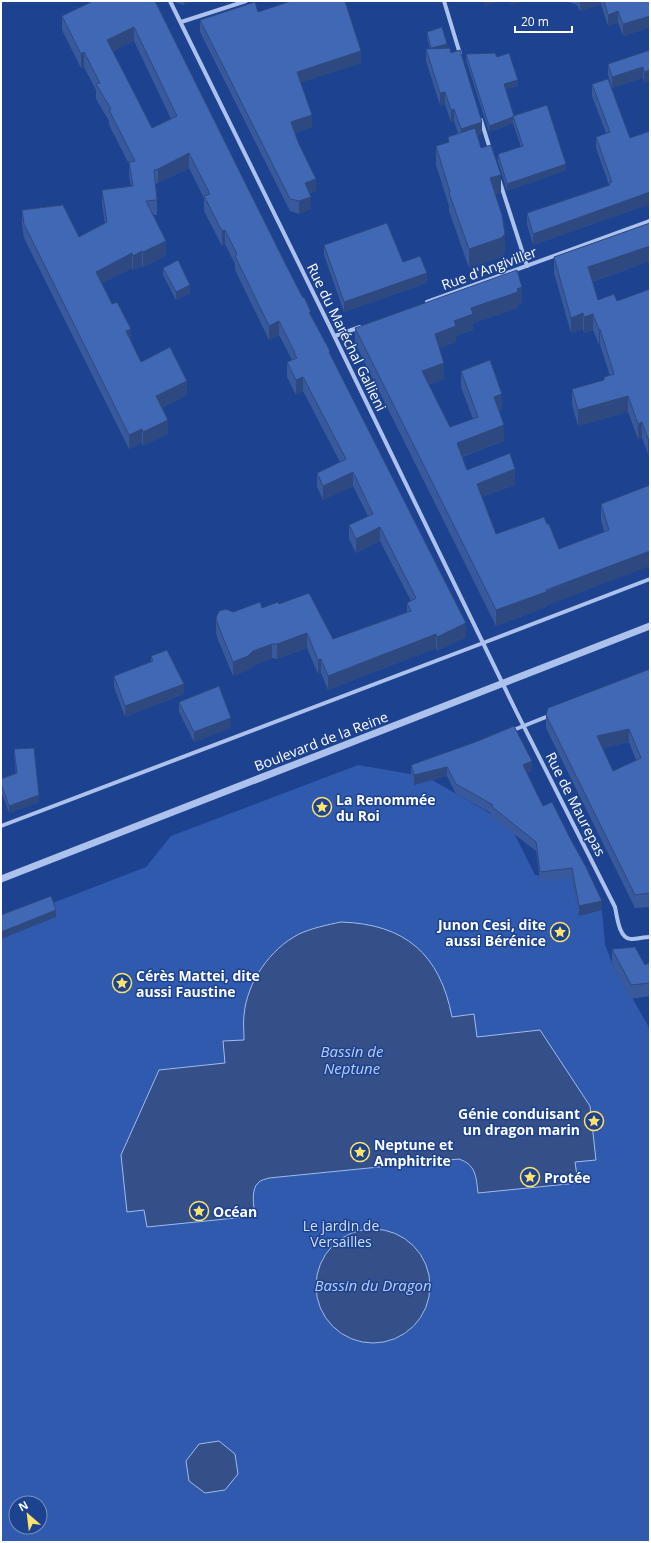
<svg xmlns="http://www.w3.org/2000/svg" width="651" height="1543" font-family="'Open Sans',sans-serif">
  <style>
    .green { fill: #305aad; fill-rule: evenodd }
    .water { fill: #354f88; stroke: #9fbbef }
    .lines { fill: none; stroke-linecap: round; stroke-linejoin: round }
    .minor { stroke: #acc2ed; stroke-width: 4 }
    .tertiary { stroke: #acc2ed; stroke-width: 7 }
    .wall { fill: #38599c; fill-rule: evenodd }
    .shaded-wall { fill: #2e497f }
    .building { fill: #4168b5; stroke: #2e497f; fill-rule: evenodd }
    .labels { text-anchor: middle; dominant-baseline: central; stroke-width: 3; stroke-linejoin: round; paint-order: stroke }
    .street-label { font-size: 14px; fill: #fff; stroke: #1d428f }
    .poi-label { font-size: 14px; font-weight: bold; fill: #fff; stroke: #1d428f; text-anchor: start }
    .park-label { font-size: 14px; fill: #d2dffa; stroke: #1d428f }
    .water-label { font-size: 15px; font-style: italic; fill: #b8cdf4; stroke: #1d428f }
  </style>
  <rect width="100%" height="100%" fill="#1d428f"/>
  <path class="green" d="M358,765L410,774L432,780L493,815L511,827L535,875L572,878L579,915L602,910L605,944L612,963L650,1029V1542H1V923L146,867L171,836ZM16,1503H40V1527H16Z"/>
  <g class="water">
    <path d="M341,922C405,924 440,954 452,1017L474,1014L477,1037L540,1030L590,1106L596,1160L575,1162L578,1183L478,1193C476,1176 476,1165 459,1159L269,1178C266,1179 261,1180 259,1182C250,1189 254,1206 255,1216L147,1227L144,1210L127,1212L121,1155L159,1070L225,1063L223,1041L244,1040C244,1031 243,1023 244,1015C247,982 270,949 299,934C312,928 327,925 341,922Z"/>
    <circle cx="373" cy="1286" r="57"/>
    <path d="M219,1441L235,1454L238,1474L225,1490L205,1493L189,1481L186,1461L199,1444Z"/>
  </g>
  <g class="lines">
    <g class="minor">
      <path d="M170,1L327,321L516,711L615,907C617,916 619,939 631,939C637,939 644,937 650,937"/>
      <path d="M444,1L460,54"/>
      <path d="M181,22L246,1"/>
      <path d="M481,120L490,149"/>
      <path d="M499,179L527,266"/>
      <path d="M427,302L650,221"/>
      <path d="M335,336L360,327"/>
      <path d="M511,731L551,715"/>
      <path d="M1,826L483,643L650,579"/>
    </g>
    <path class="tertiary" d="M1,879L650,626"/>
  </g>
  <g class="wall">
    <path d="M155,1L330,354L466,637L437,651L436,648L328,690L321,673L318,674L307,648L277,659L272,658L253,666L248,670L233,676L218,640L216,633V618L233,612L262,608L279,604L333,639L407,612V603L411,601L380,541L356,553L349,539V525L368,516L353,486L323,500L317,487V473L340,462L303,391L296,395L287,377V362L292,360L279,335L269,340L235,270V264L225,244L222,246L204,211V198L189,168L158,183L155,184L157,200V215H153L166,256L143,267L142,266L133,270L132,268L102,283L141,362L187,395L162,408L168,434L143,446L142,443L129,449L24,238L22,225V210L79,237L105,223L102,204V190L131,186L129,176V164L109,125V121L96,99V90L84,67L81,68L62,30V16ZM134,41L171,119L152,128L113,51Z"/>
    <path d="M174,1H195L184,5L174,2Z"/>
    <path d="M566,1H650V27L623,36L618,22L608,26L601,4L580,11L577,5Z"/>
    <path d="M258,12L361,63L301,82L312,127L295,133L316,191L309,194L311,209L299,214L290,211L200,32V20Z"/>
    <path d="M427,32L447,48L451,53L482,134L477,136L481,148L501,193L495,195L505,252L501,257L469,268L449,211V206L436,165V146L448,143V137L458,133L454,121L451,122L445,104L440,105L426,61V49H430L427,38Z"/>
    <path d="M650,50L644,83L643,78L612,88L608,75V64Z"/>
    <path d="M466,54L497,57L518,86L506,89L514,116L566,170L507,191L498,161V154L521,147L513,123L489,132L466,60Z"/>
    <path d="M592,84L630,138L650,131V204L533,245L527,224V213L609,185L596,148V137L606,133L592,96Z"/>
    <path d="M650,223V261L592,282L598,300L617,301L650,289V453L648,454L642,438L638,439L628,412L578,426L572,404V389L604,380V377L610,376L600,345H599L593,330L584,333L583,329L571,333L554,273V257Z"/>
    <path d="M324,245L403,262L427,283L344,312L324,255Z"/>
    <path d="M163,268L190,293L176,300L163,275Z"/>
    <path d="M522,303L518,304V308L473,323V330L456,336V342L439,348L444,379L428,385L450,427L473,419L461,387V371L502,410L499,411L504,441L462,457L467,470L515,485L482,497L496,534L547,524L559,549L604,532L601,520V504L650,485L546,606V607L496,626L355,343V328Z"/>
    <path d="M151,656L184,694L125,717L114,687V676L151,662Z"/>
    <path d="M650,669V907L635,908L546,728V715ZM629,742L636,760L613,771L603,748Z"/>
    <path d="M179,702L231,728L194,742L179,712Z"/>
    <path d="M14,749L39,802L9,813L1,791V779L16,774L14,756Z"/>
    <path d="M411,765L532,770L526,773L543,806L602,910L579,916L572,878L540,881L536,851L491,816V813L456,794L447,776L414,785L411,774Z"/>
    <path d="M612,949L645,965L650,962V996L631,999L612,963Z"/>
  </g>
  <g class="shaded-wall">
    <path d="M184,1H195L184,5Z"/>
    <path d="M484,1H502L484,6Z"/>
    <path d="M511,1H526L511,5Z"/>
    <path d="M580,1H601V4L580,11Z"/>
    <path d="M618,11V22L608,26V15Z"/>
    <path d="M650,16V27L623,36V24Z"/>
    <path d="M134,27V41L107,54V40Z"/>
    <path d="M447,44V50L431,54V48Z"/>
    <path d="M361,51V63L297,84V72Z"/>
    <path d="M84,52V67L81,68V54Z"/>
    <path d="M643,67V78L612,88V77Z"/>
    <path d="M650,70V81L644,83V72Z"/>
    <path d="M518,80V86L504,90V84Z"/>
    <path d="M445,92V104L440,105V93Z"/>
    <path d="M454,109V121L451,122V110Z"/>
    <path d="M312,115V127L291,134V122Z"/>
    <path d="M513,117V123L489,132V126Z"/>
    <path d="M482,122V134L461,141V129Z"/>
    <path d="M189,153V168L158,183V169Z"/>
    <path d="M566,164V170L507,191V184Z"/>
    <path d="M501,175V193L490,197V178Z"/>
    <path d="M316,179V191L305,195V183Z"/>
    <path d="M650,192V204L533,245V234Z"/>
    <path d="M311,197V209L299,214V201Z"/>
    <path d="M225,230V244L222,246V231Z"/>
    <path d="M505,234V252L501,257L469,268V249Z"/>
    <path d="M166,241V256L143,267V252Z"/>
    <path d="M650,246V261L588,283V267Z"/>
    <path d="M142,251V266L133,270V256Z"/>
    <path d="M132,253V268L96,286V272Z"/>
    <path d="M427,273V283L344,312V302Z"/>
    <path d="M190,285V293L176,300V292Z"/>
    <path d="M522,287V303L518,304V308L473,323V330L456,336V342L435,349V334L454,321L471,308Z"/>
    <path d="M583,313V329L571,333V318Z"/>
    <path d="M593,314V330L584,333V317Z"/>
    <path d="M279,321V335L269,340V326Z"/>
    <path d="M131,329V343L126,331Z"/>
    <path d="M600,329V345H599V330Z"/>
    <path d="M444,363V379L422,387V371Z"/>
    <path d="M303,377V391L296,395V380Z"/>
    <path d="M187,381V395L156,411V396Z"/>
    <path d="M502,394V410L494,413V397Z"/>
    <path d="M628,396V412L578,426V410Z"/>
    <path d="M168,420V434L143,446V432Z"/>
    <path d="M642,422V438L638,439V424Z"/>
    <path d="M504,425V441L457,458V443Z"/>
    <path d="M142,429V443L129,449V435Z"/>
    <path d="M650,438V453L648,454V439Z"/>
    <path d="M515,469V485L477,499V484Z"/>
    <path d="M353,472V486L323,500V486Z"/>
    <path d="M380,527V541L356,553V539Z"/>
    <path d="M650,551V566L546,606V607L496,626V610Z"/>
    <path d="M466,623V637L437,651V637Z"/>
    <path d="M307,633V648L277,659V644Z"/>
    <path d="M436,634V648L328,690V676Z"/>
    <path d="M272,644V658L253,666L248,670L233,676V662L253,651Z"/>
    <path d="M321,659V673L318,674V660Z"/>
    <path d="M184,684V694L125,717V706Z"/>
    <path d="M231,718V728L194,742V732Z"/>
    <path d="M629,729V742L597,750V736Z"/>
    <path d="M532,761V770L523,774V765Z"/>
    <path d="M447,767V776L414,785V775Z"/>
    <path d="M39,795V802L9,813V806Z"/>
    <path d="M602,901V910L579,916V906Z"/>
    <path d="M56,910V917L1,939V932Z"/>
  </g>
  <g class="building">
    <path d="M93,1H155L285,263L303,298L304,297L311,312H309L330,351L329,352L466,623L437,637L436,634L328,676L321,659L318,660L307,633L277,644H272L253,651L248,656L233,662L218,625L216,618L219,611L226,609L233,612L260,602L262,608L278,602L279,604L309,593L333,639L411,611L407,603L416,598L380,527L356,539L349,525L373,514L353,472L323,486L317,473L346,459L303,377L296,380L287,362L297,358L294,353H295L279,321L269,326L235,256L237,254L225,230L222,231L204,196L210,194L189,153L158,169L154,170L157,200L146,201L166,241L143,252L142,251L133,256L132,253L96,272L112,304L117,302L131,329L126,331L141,362L170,347L187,381L156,396L168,420L143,432L142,429L129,435L24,224L22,210L63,205L79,237L107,222L102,190L133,186L129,162L135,161L109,110L111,109L96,84L100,83L84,52L81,54L62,16ZM134,27L177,116L152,128L107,40Z"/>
    <path d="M291,1H345L361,51L297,72L312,115L291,122L298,142L316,179L305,183L311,197L299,201L290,199L200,20L255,2L258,12Z"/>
    <path d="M604,1H650V16L623,24L618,11L608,15Z"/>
    <path d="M442,27L447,44L431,48L427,32Z"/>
    <path d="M450,48L451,53L460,50L482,122L461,129L454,109L451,110L445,92L440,93L426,49Z"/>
    <path d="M650,50V70L644,72L643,67L612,77L608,64Z"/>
    <path d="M495,53L497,57L509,53L518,80L504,84L514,116L513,117L489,126L466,54Z"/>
    <path d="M608,79L630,138L650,131V192L533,234L527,213L610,185L609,183L612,182L596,137L610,132L592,84Z"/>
    <path d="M547,105L566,164L507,184L498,154L523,146L513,116Z"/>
    <path d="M475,128L481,148L491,145L501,175L490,178L502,215L505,234L501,238L469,249L449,193L450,192L436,146L449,142L448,137Z"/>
    <path d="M387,223L403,262L420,256L427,273L344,302L324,245Z"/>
    <path d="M650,223V246L588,267L598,300L614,294L617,301L650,289V438L648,439L642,422L638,424L628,396L578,410L572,389L604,380V377L614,374L600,329L599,330L593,314L584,317L583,313L571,318L554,257Z"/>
    <path d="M178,260L190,285L176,292L163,268Z"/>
    <path d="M517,270L522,287L517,289L518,292L471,308L473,314L454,321L456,326L435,334L444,363L422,371L450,427L478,417L461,371L490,360L502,394L494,397L504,425L457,443L467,470L510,453L515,469L477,484L496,534L544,517L547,524H549L559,549L609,530L601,504L650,485V551L546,590V592L496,610L355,328Z"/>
    <path d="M167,650L184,684L125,706L114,676L153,661L151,656Z"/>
    <path d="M650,669V893L635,895L546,715L548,708ZM629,729L641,758L613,771L597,736Z"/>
    <path d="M219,686L231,718L194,732L179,702Z"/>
    <path d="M514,726L532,761L523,765L543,806L552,802L570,838L586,867L602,901L579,906L572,868L540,872L536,842L491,806L493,805L456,784L447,767L414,775L411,765L478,741Z"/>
    <path d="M34,748L39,795L9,806L1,784V779L17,773L14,749Z"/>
    <path d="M51,896L56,910L1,932V915Z"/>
    <path d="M635,947L645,965L650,962V983L631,985L612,949Z"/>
  </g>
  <defs>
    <g id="sight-ring" transform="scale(1)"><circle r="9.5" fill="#1d428f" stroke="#fde36a" stroke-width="1.5"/><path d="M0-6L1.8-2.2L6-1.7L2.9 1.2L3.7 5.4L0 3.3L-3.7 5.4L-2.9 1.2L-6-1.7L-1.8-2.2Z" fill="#fde36a"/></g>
  </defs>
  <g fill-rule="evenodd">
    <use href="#sight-ring" x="322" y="807"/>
    <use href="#sight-ring" x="560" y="932"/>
    <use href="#sight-ring" x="122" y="983"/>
    <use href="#sight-ring" x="594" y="1121"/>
    <use href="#sight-ring" x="360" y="1152"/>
    <use href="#sight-ring" x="530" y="1177"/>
    <use href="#sight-ring" x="199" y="1211"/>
  </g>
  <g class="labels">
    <g class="street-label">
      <text transform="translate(489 268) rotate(-20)">Rue d'Angiviller</text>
      <text transform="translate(347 337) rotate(64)">Rue du Maréchal Gallieni</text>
      <text transform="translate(321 741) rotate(-21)">Boulevard de la Reine</text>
      <text transform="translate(576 804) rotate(63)">Rue de Maurepas</text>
    </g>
    <g class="poi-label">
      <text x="336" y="799">La Renommée<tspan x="336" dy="16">du Roi</tspan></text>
      <text x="546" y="924" text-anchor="end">Junon Cesi, dite<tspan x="546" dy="16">aussi Bérénice</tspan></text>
      <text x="136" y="975">Cérès Mattei, dite<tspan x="136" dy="16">aussi Faustine</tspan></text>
      <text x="580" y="1113" text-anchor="end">Génie conduisant<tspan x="580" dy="16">un dragon marin</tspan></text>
      <text x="374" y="1144">Neptune et<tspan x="374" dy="16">Amphitrite</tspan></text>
      <text x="544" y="1177">Protée</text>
      <text x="213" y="1211">Océan</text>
    </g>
    <g class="park-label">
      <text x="341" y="1225">Le jardin de<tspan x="341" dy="16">Versailles</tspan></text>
    </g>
    <g class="water-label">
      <text x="352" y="1051">Bassin de<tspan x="352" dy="17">Neptune</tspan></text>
      <text x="373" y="1285">Bassin du Dragon</text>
    </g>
  </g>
  <rect width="651" height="1543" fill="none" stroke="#ffffff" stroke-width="4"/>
  <g transform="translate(28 1515) rotate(332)"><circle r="19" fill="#1d428f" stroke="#778ebc"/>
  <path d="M0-3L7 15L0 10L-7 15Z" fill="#fde36a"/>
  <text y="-6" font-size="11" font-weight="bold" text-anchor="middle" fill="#ffffff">N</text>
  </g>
  <path d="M515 26v6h57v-6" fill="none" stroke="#ffffff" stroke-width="2"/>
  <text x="521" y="26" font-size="12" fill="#ffffff" stroke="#1d428f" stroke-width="3" paint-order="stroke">20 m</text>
</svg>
